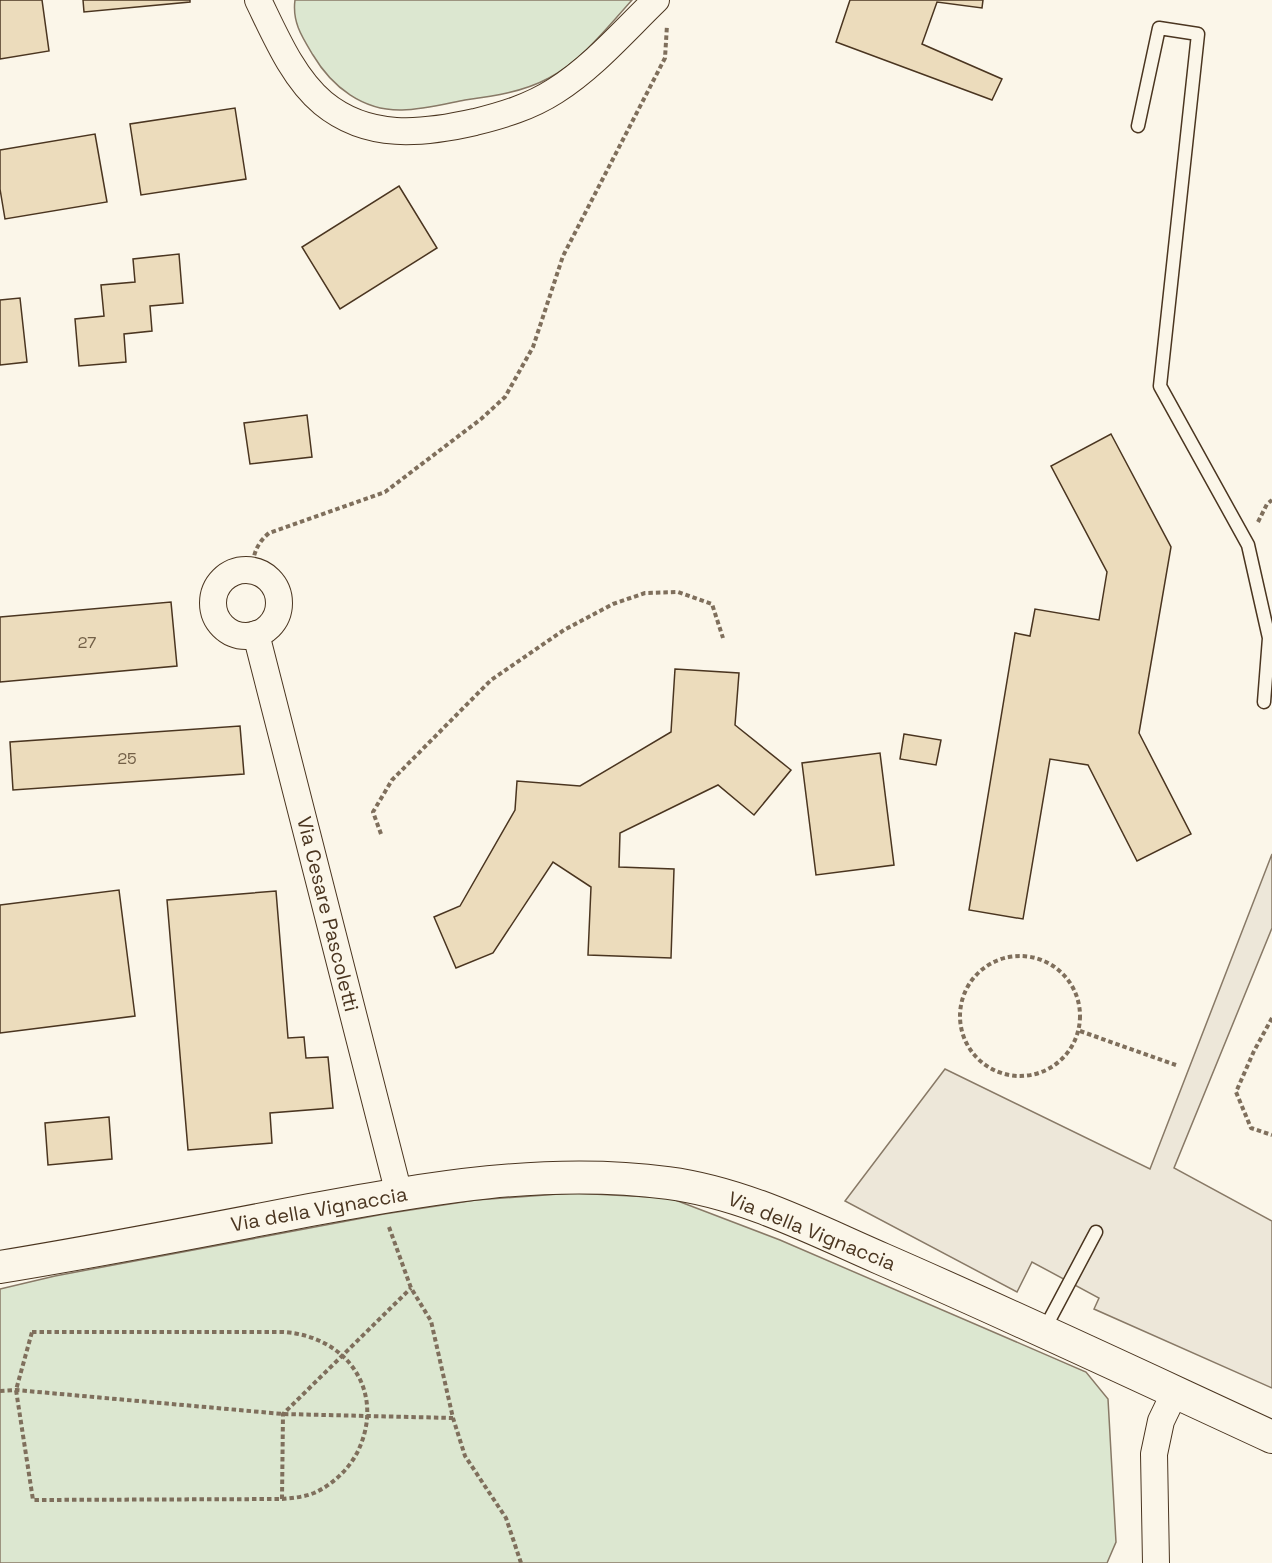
<svg xmlns="http://www.w3.org/2000/svg" width="1272" height="1563" font-family="'Space Grotesk',sans-serif">
  <style>
    .green { fill: #dce7d0; stroke: #887966; stroke-width: 1.5 }
    .parking { fill: #ede7d9; stroke: #887966; stroke-width: 1.5 }
    .building { fill: #ecdcbc; stroke: #4a3520; stroke-width: 1.5 }
    .lines { fill: none; stroke-linecap: round; stroke-linejoin: round }
    .service-casing { stroke: #4a3520; stroke-width: 15 }
    .minor-casing { stroke: #4a3520; stroke-width: 28 }
    .tertiary-casing { stroke: #4a3520; stroke-width: 34 }
    .path { stroke: #7f6f5c; stroke-width: 4; stroke-dasharray: 4.5 3; stroke-linecap: butt }
    .service { stroke: #fbf6e9; stroke-width: 12 }
    .minor { stroke: #fbf6e9; stroke-width: 26 }
    .tertiary { stroke: #fbf6e9; stroke-width: 32 }
    .labels { text-anchor: middle; dominant-baseline: central; stroke-width: 4.5; stroke-linejoin: round; paint-order: stroke }
    .number-label { font-size: 16px; fill: #725f47 }
    .street-label { font-size: 20px; fill: #4a3520; stroke: #fbf6e9 }
  </style>
  <rect width="100%" height="100%" fill="#fbf6e9"/>
  <g class="green">
    <path d="M295,0H632C607,28 582,60 549,78C523,92 494,96 465,100C445,104 422,110 402,110C363,111 332,87 313,55C302,37 292,22 295,0Z"/>
    <path d="M573,1193L670,1198L780,1240L1086,1372L1108,1399L1116,1542L1107,1563H0V1289L55,1276L384,1214L476,1200Z"/>
  </g>
  <path class="parking" d="M1272,854V928L1174,1168L1272,1221V1388L1094,1309L1099,1298L1032,1262L1017,1292L845,1201L945,1069L1150,1169Z"/>
  <g class="building">
    <path d="M0,0H42L49,51L0,59Z"/>
    <path d="M83,0H190V2L84,12Z"/>
    <path d="M850,0H983L982,8L937,2L922,44L1002,79L992,100L836,42Z"/>
    <path d="M235,108L246,179L141,195L130,124Z"/>
    <path d="M95,134L107,202L5,219L0,189V150Z"/>
    <path d="M399,186L437,248L340,309L302,247Z"/>
    <path d="M179,254L183,303L150,306L152,331L124,334L126,362L79,366L75,319L104,316L101,285L135,282L133,259Z"/>
    <path d="M20,298L27,362L0,365V300Z"/>
    <path d="M307,415L312,457L250,464L244,423Z"/>
    <path d="M1111,434L1171,547L1139,733L1191,834L1137,861L1088,765L1050,759L1023,919L969,910L1015,633L1030,636L1035,609L1099,620L1107,572L1051,466Z"/>
    <path d="M171,602L177,666L0,682V617Z"/>
    <path d="M675,669L739,673L735,725L791,770L754,815L718,785L620,833L619,867L674,869L671,958L588,955L591,887L553,862L493,953L456,968L434,917L460,906L515,810L517,781L580,786L671,732Z"/>
    <path d="M240,726L244,774L13,790L10,742Z"/>
    <path d="M904,734L941,740L936,765L900,759Z"/>
    <path d="M880,753L894,865L816,875L802,763Z"/>
    <path d="M119,890L135,1016L0,1033V905Z"/>
    <path d="M276,891L288,1038L304,1037L306,1058L328,1057L333,1108L270,1113L272,1143L188,1150L167,900Z"/>
    <path d="M109,1117L112,1159L48,1165L45,1123Z"/>
  </g>
  <g class="lines">
    <g class="service-casing">
      <g id="service">
        <path d="M1138,126L1159,28L1198,34L1160,386L1248,545L1269,638L1264,702"/>
        <path d="M1043,1332L1096,1232"/>
      </g>
    </g>
    <g class="minor-casing">
      <g id="minor">
        <path d="M258,0C275,35 293,78 323,103C368,140 422,134 475,122C503,115 530,107 555,91C593,67 624,31 656,0"/>
        <circle cx="246" cy="603" r="33"/>
        <path d="M256,634L399,1194"/>
        <path d="M1156,1563L1154,1454L1161,1421L1175,1392"/>
      </g>
    </g>
    <g class="tertiary-casing">
      <path id="tertiary" d="M0,1267C104,1250 207,1230 310,1210C429,1188 547,1167 668,1183C744,1193 813,1229 882,1259C1013,1316 1142,1377 1272,1437"/>
    </g>
    <g class="path">
      <path d="M1258,522L1267,504L1272,500"/>
      <path d="M251,570C254,554 256,544 269,533L385,492L481,419L505,397L533,347L563,256L665,58L667,25"/>
      <path d="M381,834L373,812L392,780L491,680L564,630L613,604L645,593L678,592L712,604L723,638"/>
      <circle cx="1020" cy="1016" r="60"/>
      <path d="M1272,1018L1254,1051L1236,1092L1251,1128L1272,1135"/>
      <path d="M1080,1031L1176,1065"/>
      <path d="M389,1227L411,1288L431,1321L453,1418L465,1456L506,1518L521,1563"/>
      <path d="M32,1332H283C348,1336 387,1393 357,1453C348,1470 332,1485 314,1493C304,1497 293,1498 282,1499L33,1500L16,1390Z"/>
      <path d="M0,1391L16,1390L283,1414L453,1418"/>
      <path d="M282,1499L283,1414L411,1288"/>
    </g>
    <use href="#service" class="service"/>
    <use href="#minor" class="minor"/>
    <use href="#tertiary" class="tertiary"/>
  </g>
  <g class="labels">
    <g class="number-label">
      <text x="87" y="642">27</text>
      <text x="127" y="758">25</text>
    </g>
    <g class="street-label">
      <text transform="translate(328 914) rotate(76)">Via Cesare Pascoletti</text>
      <text transform="translate(319 1209) rotate(-10)">Via della Vignaccia</text>
      <text transform="translate(812 1231) rotate(22)">Via della Vignaccia</text>
    </g>
  </g>
</svg>
